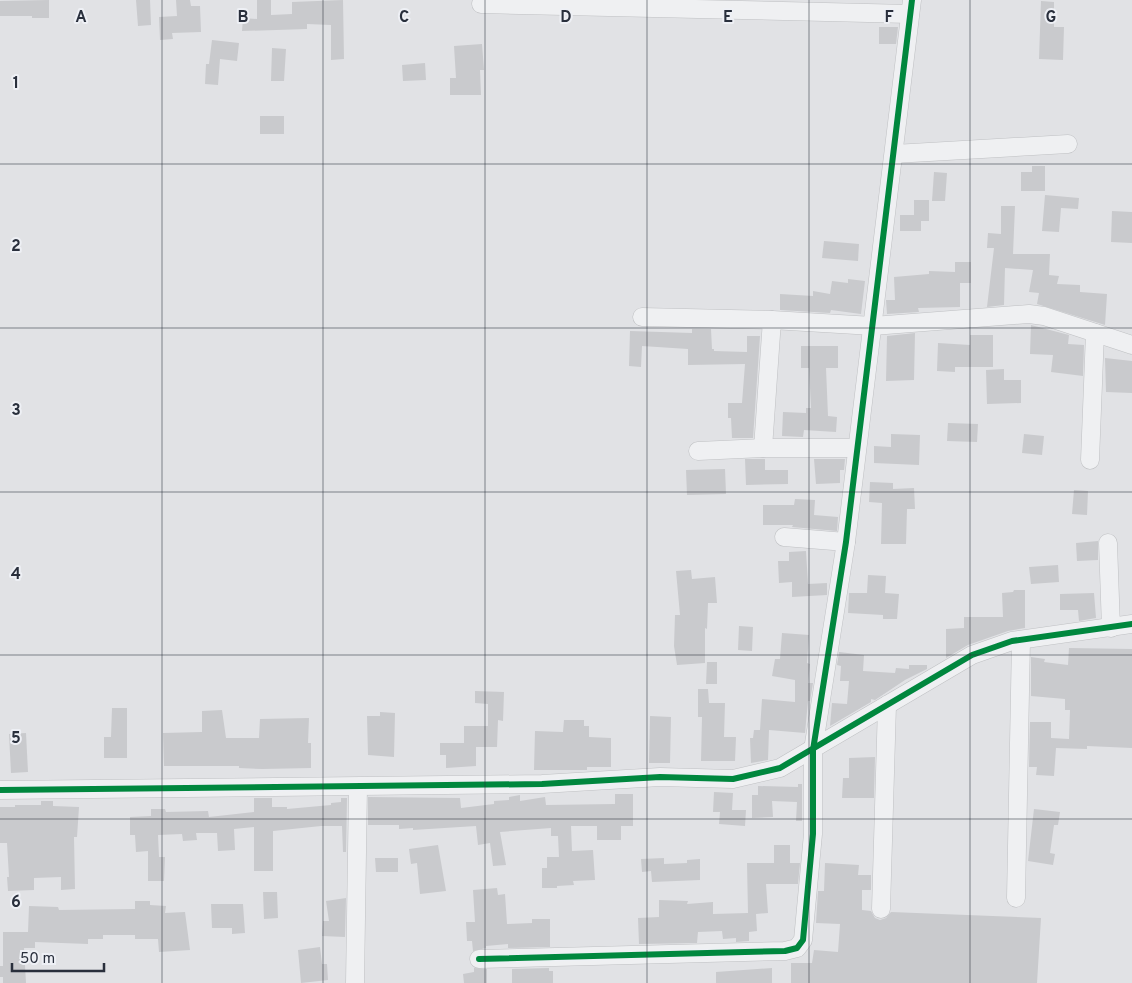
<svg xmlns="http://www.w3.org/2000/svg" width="1132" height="983" font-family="Overpass,sans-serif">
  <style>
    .building { fill: #c9cacd }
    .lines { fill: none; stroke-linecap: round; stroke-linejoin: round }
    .minor-casing { stroke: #bfc0c3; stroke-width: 19 }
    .minor { stroke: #eff0f2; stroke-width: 18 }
    .cycleway-casing { stroke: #eef0f5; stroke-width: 9 }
    .cycleway { stroke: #00873e; stroke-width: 6 }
    .grid { fill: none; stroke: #292f3c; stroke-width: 1; stroke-opacity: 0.55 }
    .grid-label { font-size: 16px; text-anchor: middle; font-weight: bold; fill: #292f3c; stroke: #eef0f5; stroke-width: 4; stroke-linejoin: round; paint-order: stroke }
  </style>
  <rect width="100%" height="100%" fill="#e1e2e5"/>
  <g class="building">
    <path d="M49,0V18H32V16H0V1Z"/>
    <path d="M136,0H150L151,25L138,26Z"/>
    <path d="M176,0H190L191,6H200L201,32L172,33L173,39L160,40L159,17L177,16Z"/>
    <path d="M257,0H271V15L292,14V2L343,0L344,59L331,60V25L307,24V29L242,31L243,18L257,19Z"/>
    <path d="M1041,1L1054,2V27H1064L1063,60L1039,59Z"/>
    <path d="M879,27H898L896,44H879Z"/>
    <path d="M212,40L239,43L237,61L220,59L218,85L205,84L206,64H209Z"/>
    <path d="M482,44L484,70H480L481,95H450V78H456L454,46Z"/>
    <path d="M272,48L286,49L284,81H271Z"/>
    <path d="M425,63L426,80L403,81L402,65Z"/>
    <rect x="260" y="116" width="24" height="18"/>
    <path d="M1032,166H1045V191H1021V172H1032Z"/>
    <path d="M934,172L947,173L945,201H932Z"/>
    <path d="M1045,195L1079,198L1078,209L1061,208L1059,232L1042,231Z"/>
    <path d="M914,200H929V221H921V231H900V215H914Z"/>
    <path d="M1001,206H1015L1013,254H1050L1049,275L1059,276L1057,284L1080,285V292L1107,294L1105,325L1037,304L1039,293L1029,292L1033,270L1005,268L1004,305L987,307L994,248H987L988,233L1001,234Z"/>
    <path d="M1112,211L1132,212V243L1111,242Z"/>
    <path d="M824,241L859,244L858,261L822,258Z"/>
    <path d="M955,262H971V283H960V307L918,308L919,312L887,314L886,300H895L894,277L929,274V271L955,272Z"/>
    <path d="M848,279L865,281L861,314L831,310L830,313L780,310V294L813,296V291L830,294L832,281L848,283Z"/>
    <path d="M1031,325L1069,335L1068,344L1084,345L1083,376L1051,372L1053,355L1030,354Z"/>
    <path d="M692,329H711L712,349H714V351L747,352V336H760L753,438H732L731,418H728V403H742L745,364L688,365V349L642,346L641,367L629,366L630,331L692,333Z"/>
    <path d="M915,333L914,380L886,381L887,336Z"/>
    <path d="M970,335H993V367H955V372L937,371L938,343L970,345Z"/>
    <path d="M801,346H838V368H826L828,416L837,417L836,432L804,430L803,437L782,436L783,412L806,413V408H811L809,368H801Z"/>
    <path d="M1105,358L1132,361V393L1106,392Z"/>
    <path d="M1004,369V380H1021V403L987,404L986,370Z"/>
    <path d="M948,423L978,424L977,442L947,441Z"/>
    <path d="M891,434L920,435L919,465L874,463V446L891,447Z"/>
    <path d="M1024,434L1044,436L1042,455L1022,453Z"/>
    <path d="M745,459H765V470H788V484L746,485Z"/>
    <path d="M814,459H845L844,470H840V483L816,484Z"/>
    <path d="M725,469L726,494L687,495L686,470Z"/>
    <path d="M870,482L893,483V489L914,488L915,509H907L906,544H881L882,503L869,502Z"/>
    <path d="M1074,490L1088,491L1087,515L1072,514Z"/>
    <path d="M795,499L815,500L814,515L838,517L837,531L792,527L793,525H763V505H794Z"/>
    <path d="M1098,541V560L1077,561L1076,543Z"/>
    <path d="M806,551L808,584L827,583V595L792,597V582L779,583L778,561H789V552Z"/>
    <path d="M1058,565L1059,582L1031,584L1029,567Z"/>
    <path d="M691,570L692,579L715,577L717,603H708L707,629L705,628V663L677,665L674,646L675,615H680L676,571Z"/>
    <path d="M868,575L886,576L885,593L899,594L897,619H883V615L848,613L849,593H867Z"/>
    <path d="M1014,590H1025V628L1008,631L968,645L946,658V629L964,628V617H1003L1002,593L1013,592Z"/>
    <path d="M1094,593L1096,618L1079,621L1078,610H1060V594Z"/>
    <path d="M739,626L753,627L752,651L738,650Z"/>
    <path d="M782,633L809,635L807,663L810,664L808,683H813L810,701H808L805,733L769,730L768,760L751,763L750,738H753L754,730H760L762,699L795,702V680L772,676L775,659H780Z"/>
    <path d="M1069,648L1132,649V748L1087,746V749L1056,748L1054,776L1036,775L1037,767H1029L1030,722H1051V738L1069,739L1070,710H1065V699L1031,696V657L1045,659L1044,662L1068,665Z"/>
    <path d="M839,652L864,655L863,671L895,673L896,668L909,669V665H927V669L905,680L875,700L871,699V702L830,726L832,703L847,704L849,681H840L841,666L837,665Z"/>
    <path d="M707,662H717V684H706Z"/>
    <path d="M698,689H708L709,703H725L724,737H736L735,761H701L702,717H698Z"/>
    <path d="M475,691L504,692L503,721L498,720L497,747H476V766L446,768V755H440V743H464V726H488V704L475,703Z"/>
    <path d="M112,708H127V758H104V737H111Z"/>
    <path d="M222,710L226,738H259L260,719L309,718L308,743H311V768L262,769L239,768V766H164L163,733L202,732V711Z"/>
    <path d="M380,712L395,713L394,757L368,755L367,716H380Z"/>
    <path d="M650,716L671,717L670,763H649Z"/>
    <path d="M564,720H584V726H589V737L611,738V767H587V770H534L535,731L563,732Z"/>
    <path d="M26,733L28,772L11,773L9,734Z"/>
    <path d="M875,757L874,798H842L843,778H849V758Z"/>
    <path d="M798,784H802V821H796L797,802L772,801L773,817L752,818V795H758V786L798,787Z"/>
    <path d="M714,792L733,793L732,810H746L745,826L719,824L720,812H713Z"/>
    <path d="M615,794H633V826H621V840H597V826H571L572,851L593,850L595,880L573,881L574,885L557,886V888H542V868H547V857H559L558,836H551V828L500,832L506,865L493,866L490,843L478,845L476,826L413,830V828L399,829V825H368V797L460,798L461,808L494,804V801L509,800V797L520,795V801L545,797L546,805L615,804Z"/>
    <path d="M254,798H272V807H287V809L331,805V803L341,802V798H347L346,852H343L342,826H321L273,831V871H254V827L234,829L235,850L218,851L217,833H196L197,840L183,841L182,834L158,835L159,857H165L164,881H148V851L136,852L135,835H130V817L151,816V809H165L166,812L208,811L209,817L254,812Z"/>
    <path d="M41,801H53V806L79,807L77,837H74L75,889L61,890V877L34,878V890L8,891L7,877H9L7,843H0V807H15V805H41Z"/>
    <path d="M1034,809L1060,812L1058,825H1054L1050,853L1055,854L1053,865L1028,861Z"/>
    <path d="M438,845L446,891L420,894L417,863L411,864L409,849Z"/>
    <path d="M774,845H790V863H800L798,884H766L768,913L756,914L757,931L749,932V941L736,942V938L723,939L722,931L698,932L697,943L639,944L638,918L659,917V900L688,901L687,904L713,902V914L748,913L747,863H774Z"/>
    <path d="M375,858H398V872H376Z"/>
    <path d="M664,858V864L687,863V860L700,859V880L652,882L651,871L642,872L641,859Z"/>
    <path d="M825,863L859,865L858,875H871V890H862V910L871,911L875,918L880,920L886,918L891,912L1041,918L1037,983H791V963H812L814,950L838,952L840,924L816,923L818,891H824Z"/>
    <path d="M497,888L498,895L505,894L507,924L532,923V919H550V947L508,948V944L486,946V948L473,951L472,941H467L466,922H475L473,890Z"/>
    <path d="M263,892H277L278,918L264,919Z"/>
    <path d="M346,898L345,937L322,936L323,921H329L326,901Z"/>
    <path d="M135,901H150V905L166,906L165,913L185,912L190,950L159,952L158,939H135V935H103V939H88V944L35,942V948H24L26,983H3V977H0V966H3V932H28L29,906L58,907L59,910L135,909Z"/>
    <path d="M211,904H243L245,933L232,934V928H212Z"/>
    <path d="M320,947L322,964H327L328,980L301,983L298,950Z"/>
    <path d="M474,968L487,969V983H464L463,974L474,972Z"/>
    <path d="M549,968V971H553V983H512V969Z"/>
    <path d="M772,968V983H716V972Z"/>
  </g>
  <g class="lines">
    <g class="minor-casing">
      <g id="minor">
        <path d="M481,4L910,14"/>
        <path d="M894,154L1068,144"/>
        <path d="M642,317L772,320L873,326L1029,314L1044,316L1132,345"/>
        <path d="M763,448L772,320"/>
        <path d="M698,451L763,448H857"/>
        <path d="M1090,460L1095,333"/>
        <path d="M784,537L846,542"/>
        <path d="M1108,543L1111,628"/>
        <path d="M0,790L542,784L660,777L733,779L780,768L972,655L1012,641L1132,624"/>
        <path d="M1016,898L1021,640"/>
        <path d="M881,909L887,705"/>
        <path d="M479,959L785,951L797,948L803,940L813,834V750L846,542L912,0"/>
        <path d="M355,983L358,787"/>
      </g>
    </g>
    <use href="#minor" class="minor"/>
    <g class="cycleway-casing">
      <g id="cycleway">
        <path d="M0,790L542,784L660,777L733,779L780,768L972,655L1012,641L1132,624"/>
        <path d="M479,959L785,951L797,948L803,940L813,834V750L846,542L912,0"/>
      </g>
    </g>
    <use href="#cycleway" class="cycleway"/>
  </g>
  <path class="grid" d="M162,0V983M323,0V983M485,0V983M647,0V983M809,0V983M970,0V983M0,164H1132M0,328H1132M0,492H1132M0,655H1132M0,819H1132"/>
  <g class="grid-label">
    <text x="81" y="22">A</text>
    <text x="243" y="22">B</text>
    <text x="404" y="22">C</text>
    <text x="566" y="22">D</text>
    <text x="728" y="22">E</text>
    <text x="889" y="22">F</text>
    <text x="1051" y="22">G</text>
    <text x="16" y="88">1</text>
    <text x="16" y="251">2</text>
    <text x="16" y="415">3</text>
    <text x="16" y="579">4</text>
    <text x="16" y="743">5</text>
    <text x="16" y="907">6</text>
  </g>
  <path d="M12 963v8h92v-8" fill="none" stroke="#292f3c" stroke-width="2.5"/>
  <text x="20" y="963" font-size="15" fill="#292f3c" stroke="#eef0f5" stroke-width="4" paint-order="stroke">50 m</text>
</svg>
